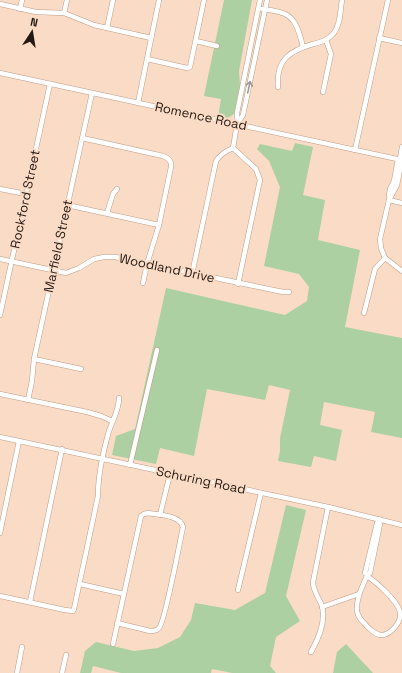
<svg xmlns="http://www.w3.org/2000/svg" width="402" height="673" font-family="'Space Grotesk',sans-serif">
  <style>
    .green { fill: #acd0a1 }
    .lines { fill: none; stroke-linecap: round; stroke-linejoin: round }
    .minor-casing { stroke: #b99c88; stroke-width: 5.5 }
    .minor { stroke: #fff; stroke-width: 4.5 }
    .oneway { stroke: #9c9894 }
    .labels { text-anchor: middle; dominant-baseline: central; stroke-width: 4; stroke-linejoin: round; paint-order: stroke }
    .street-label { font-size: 13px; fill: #241912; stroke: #fadbc6 }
  </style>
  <rect width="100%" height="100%" fill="#fadbc6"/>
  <g class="green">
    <path d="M224,0H252L239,71L240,85L234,114L226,119L218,117L221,99L204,96Z"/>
    <path d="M295,143L313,147L303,195L325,200L318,240L360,250L345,327L402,338V438L371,432L375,412L324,402L320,425L342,430L336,461L314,456L311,467L278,461L280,451V438L290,390L269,385L265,400L207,389L194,456L160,448L156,464L112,455L116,436L135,429L166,288L285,315L307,301L309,287L299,274L264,266L280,187L269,161L257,149L260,144L292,151Z"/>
    <path d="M286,505L306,510L286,596L300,621L276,637L270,666L276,673H232L212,669L211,673H121L93,666L91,673H80L85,651L96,642L134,651L158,648L180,637L191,620L195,603L235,610L265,593Z"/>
    <path d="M346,644L373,673H333L337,652Z"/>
  </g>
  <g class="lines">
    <g class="minor-casing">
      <g id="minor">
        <path d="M0,4L36,12L64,13L94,25L151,38"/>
        <path d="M20,9L22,0"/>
        <path d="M262,9C269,10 278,11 285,14C297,19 300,36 303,47"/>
        <path d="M64,13L67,0"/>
        <path d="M107,28L113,0"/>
        <path d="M379,38L402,43"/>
        <path d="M196,41L217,46"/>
        <path d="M147,59L187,68L190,67L204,0"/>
        <path d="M0,73L402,160"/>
        <path d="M278,87C276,60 289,51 313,44C322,42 328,40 334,33C341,23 340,11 342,0"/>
        <path d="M323,92L331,54L326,40"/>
        <path d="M138,103L159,0"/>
        <path d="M237,124L243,115L267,0"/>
        <path d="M82,138L163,156C169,158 172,161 171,167L159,225L147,264L143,283"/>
        <path d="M233,148L256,169L260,180L238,284"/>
        <path d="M355,150L388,0"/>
        <path d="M400,159L402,147"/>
        <path d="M402,160L397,185L389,200L380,239L381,248L385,258L402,271"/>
        <path d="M0,189L26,194"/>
        <path d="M389,196L390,189L394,181L398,159"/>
        <path d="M389,200L402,203"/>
        <path d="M67,205L159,225"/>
        <path d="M107,213L113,194L117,189"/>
        <path d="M0,259L66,273L79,268L94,259L104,257H115L283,292H289"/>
        <path d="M192,274L216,161C220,154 226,151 233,148L237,124V113L260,0"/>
        <path d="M364,313L375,269L385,258"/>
        <path d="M0,315L50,84"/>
        <path d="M34,359L81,369"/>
        <path d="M0,394L87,412L101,416L112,421"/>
        <path d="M28,400L32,381L34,359L92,93"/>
        <path d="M0,437L328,507L402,525"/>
        <path d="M130,465L157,350"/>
        <path d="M160,515L170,474"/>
        <path d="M0,533L19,441"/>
        <path d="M367,574L365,573L377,523L378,522L379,519"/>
        <path d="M367,576C376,582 398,601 400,612C402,622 390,636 380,635C375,634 368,628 365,624C361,620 358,617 357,611C356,599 362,587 367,576Z"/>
        <path d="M367,576L370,573L380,524L378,522"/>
        <path d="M80,584L124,594"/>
        <path d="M238,590L261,493"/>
        <path d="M0,596L65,610L73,611L74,609L98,496C98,474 103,452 109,431C113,419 119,410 119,398"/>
        <path d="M30,602L62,449"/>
        <path d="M322,607L359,594"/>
        <path d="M113,644L141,516L144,514L148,513C159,515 180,515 183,527C180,541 165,622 159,628C157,631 153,631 150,631L117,623"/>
        <path d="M311,652C318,640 326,621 322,606C319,598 313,591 313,582L328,507"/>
        <path d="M17,673L22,647"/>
        <path d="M62,673L66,655"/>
      </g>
    </g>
    <use href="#minor" class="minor"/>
  </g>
  <defs><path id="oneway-shaft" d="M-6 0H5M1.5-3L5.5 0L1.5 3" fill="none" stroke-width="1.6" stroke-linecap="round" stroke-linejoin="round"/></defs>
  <use class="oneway" href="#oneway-shaft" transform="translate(249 87) rotate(-78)"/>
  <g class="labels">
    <g class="street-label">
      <text transform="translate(201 116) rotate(12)">Romence Road</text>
      <text transform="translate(25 199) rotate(-78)">Rockford Street</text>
      <text transform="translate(58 246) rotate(-78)">Marfield Street</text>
      <text transform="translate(167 268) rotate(12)">Woodland Drive</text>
      <text transform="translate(201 480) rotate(12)">Schuring Road</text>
    </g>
  </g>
  <g transform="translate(32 32) rotate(12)" stroke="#fadbc6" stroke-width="3" paint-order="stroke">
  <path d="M0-3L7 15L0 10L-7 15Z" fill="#241912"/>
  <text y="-6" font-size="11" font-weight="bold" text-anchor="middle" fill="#241912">N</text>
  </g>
</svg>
